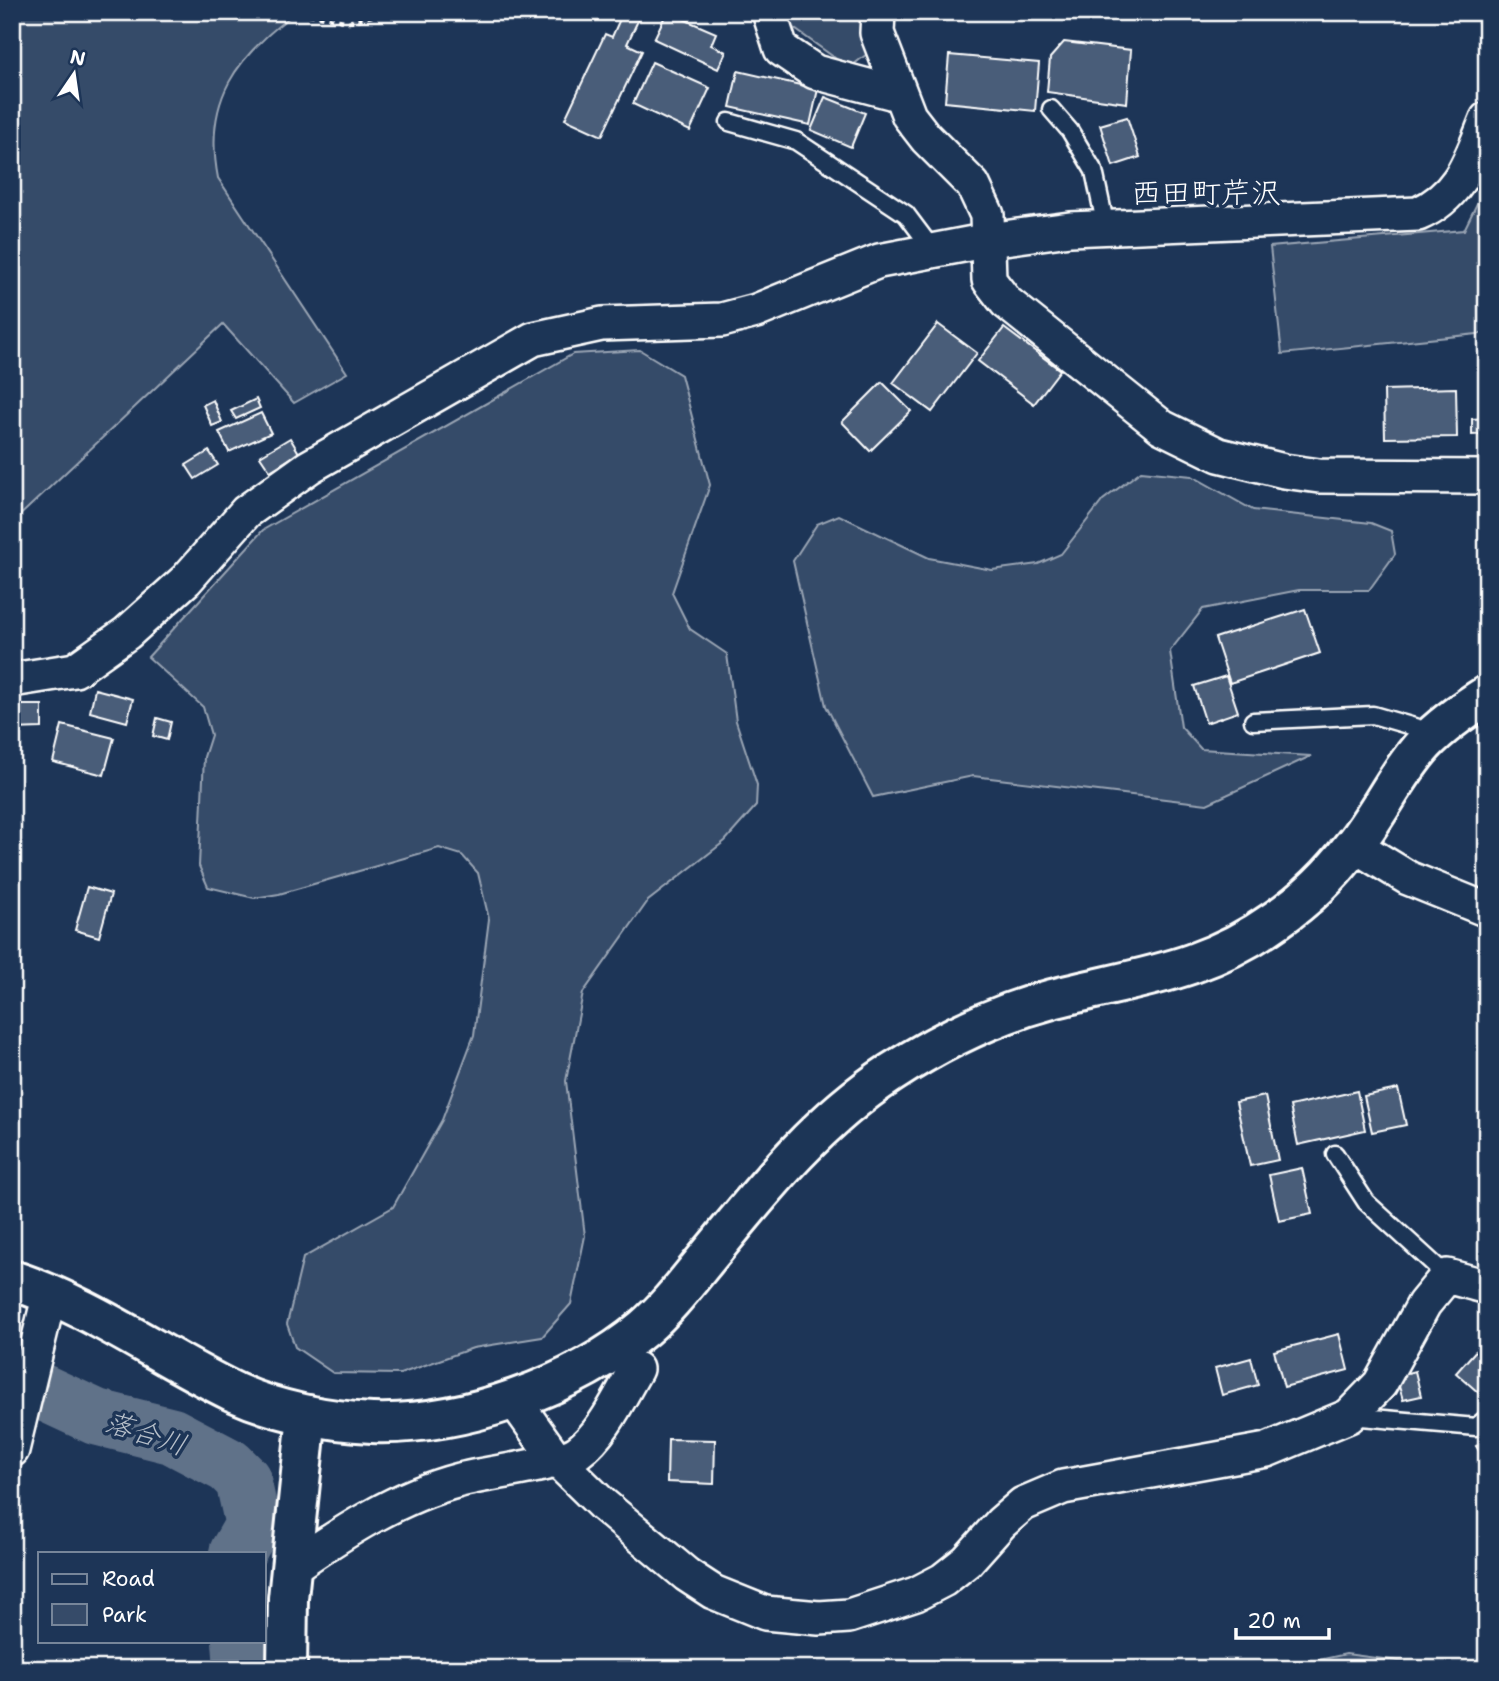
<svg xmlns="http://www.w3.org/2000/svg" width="1499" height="1681" font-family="'Shantell Sans','Klee One',sans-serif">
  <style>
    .green { fill: #364b69; stroke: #9aa5b4; stroke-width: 2 }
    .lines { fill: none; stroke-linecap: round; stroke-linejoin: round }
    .river { stroke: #617289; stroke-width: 56 }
    .building { fill: #4a5d79; stroke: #fff; stroke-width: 2 }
    .lane-casing { stroke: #fff; stroke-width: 21 }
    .street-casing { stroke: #fff; stroke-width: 38 }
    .secondary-casing { stroke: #fff; stroke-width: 44 }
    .path { stroke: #fff; stroke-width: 4.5; stroke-dasharray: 5 5; stroke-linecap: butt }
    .lane { stroke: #1d3557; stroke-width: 16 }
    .street { stroke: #1d3557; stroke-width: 33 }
    .secondary { stroke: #1d3557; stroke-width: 38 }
    .labels { text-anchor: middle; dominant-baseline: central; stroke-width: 7; stroke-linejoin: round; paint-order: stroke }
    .water-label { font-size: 28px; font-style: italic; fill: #b8c0ca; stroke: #1d3557 }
    .quarter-label { font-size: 30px; fill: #fff; stroke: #1d3557 }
  </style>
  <rect width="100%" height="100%" fill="#1d3557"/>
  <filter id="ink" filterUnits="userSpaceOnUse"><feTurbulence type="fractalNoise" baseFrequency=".0143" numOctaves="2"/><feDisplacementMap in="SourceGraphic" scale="14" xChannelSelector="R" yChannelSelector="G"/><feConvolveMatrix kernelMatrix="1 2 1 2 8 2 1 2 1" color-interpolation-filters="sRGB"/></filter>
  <g filter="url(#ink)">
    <g class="green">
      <path d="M12,12H296C236,57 203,100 218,178L347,373L294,403L223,324L12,523Z"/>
      <path d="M783,12H859L867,54L849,68L788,24Z"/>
      <path d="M1487,183V333L1282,354L1270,247L1464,230Z"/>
      <path d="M640,350L681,375L710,485L672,593L690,629L727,654L736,721L757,785L756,806L725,841L648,901L583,993L566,1081L585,1236L571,1304L542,1337L473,1348L400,1374L333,1373L295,1347L287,1324L303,1258L393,1207L442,1120L474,1035L489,919L478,873L462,855L439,848L279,894L254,898L208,887L199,866L204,757L211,735L203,707L148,657L263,530L573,354Z"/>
      <path d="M1141,471L1192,476L1253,510L1371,523L1391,531L1395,554L1369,590H1299L1203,609L1170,651L1181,727L1201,749L1311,756L1207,804L973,776L873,797L826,706L793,561L817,524L839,515L929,558L992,570L1038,564L1061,554L1103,500Z"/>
      <path d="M1346,1654L1458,1669H1279Z"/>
    </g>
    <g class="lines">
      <g class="river">
        <path d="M12,1378L96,1417L172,1436L229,1466L243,1480L253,1525L237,1553"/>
        <path d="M240,1641L242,1669"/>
      </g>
    </g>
    <g class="building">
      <path d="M623,12H642L627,44L642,51L602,136L565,119L605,34L612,37Z"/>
      <path d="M667,12L716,33L711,45L726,52L718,69L654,39Z"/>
      <path d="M1064,42L1131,50L1127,103L1047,92L1050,58Z"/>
      <path d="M949,55L1039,63L1035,111L945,102Z"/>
      <path d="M652,62L710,88L690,131L633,104Z"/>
      <path d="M738,71L818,89L810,125L730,107Z"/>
      <path d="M825,97L865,113L851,147L811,130Z"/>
      <path d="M1127,117L1140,157L1113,166L1100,125Z"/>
      <path d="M938,324L977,353L932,412L893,383Z"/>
      <path d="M1004,328L1060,370L1034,404L978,361Z"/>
      <path d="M882,382L911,411L870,451L842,422Z"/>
      <path d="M1456,388L1457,437L1385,438L1384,390Z"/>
      <path d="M256,399L260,408L236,419L231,411Z"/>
      <path d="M213,400L222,422L212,426L203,405Z"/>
      <path d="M261,413L271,433L229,452L219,432Z"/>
      <path d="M1487,418V434L1472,435V419Z"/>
      <path d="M290,438L299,453L270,471L260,456Z"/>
      <path d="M209,451L218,465L195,479L186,465Z"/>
      <path d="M1305,609L1320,653L1230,683L1215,638Z"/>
      <path d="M1226,676L1238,712L1206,723L1194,686Z"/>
      <path d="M95,689L133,699L127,722L90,712Z"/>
      <path d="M12,705H42V728L12,729Z"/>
      <path d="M157,718L171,722L167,740L153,736Z"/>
      <path d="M62,725L114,738L104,775L53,762Z"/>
      <path d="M87,887L111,894L99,937L75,930Z"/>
      <path d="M1398,1089L1406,1125L1372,1132L1364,1096Z"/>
      <path d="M1357,1091L1365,1130L1298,1145L1290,1106Z"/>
      <path d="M1265,1096L1278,1160L1250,1166L1236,1102Z"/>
      <path d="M1302,1168L1312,1214L1279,1221L1269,1175Z"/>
      <path d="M1339,1334L1348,1370L1284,1387L1274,1351Z"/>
      <path d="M1487,1338V1400L1456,1373Z"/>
      <path d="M1251,1358L1258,1385L1222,1395L1215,1368Z"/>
      <path d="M1415,1371L1421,1396L1403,1400L1396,1376Z"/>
      <path d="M668,1439L715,1440L714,1484L667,1482Z"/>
      <path d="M1487,1439V1463L1476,1446Z"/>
    </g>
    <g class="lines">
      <g class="lane-casing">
        <g id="lane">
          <path d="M1051,109L1070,131L1094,171L1106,227"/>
          <path d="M729,122L796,141L906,214L933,250"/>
          <path d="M1253,721L1373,715L1435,733"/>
          <path d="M1335,1154L1366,1202L1447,1276"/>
          <path d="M1350,1416L1476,1427L1487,1418"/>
        </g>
      </g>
      <g class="street-casing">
        <g id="street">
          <path d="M769,12L781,49L815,72L898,94"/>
          <path d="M878,12L877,33L909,116L926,138L973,185L987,215L989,280L1006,302L1162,427L1219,455L1284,471L1319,476L1487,477"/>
          <path d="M12,680L75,670L127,633L186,580L246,512L309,467L533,339L602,324L722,320L756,311L879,261L989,240L1070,229L1418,214C1461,195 1470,160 1487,119"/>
          <path d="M1354,845L1408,878L1487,910"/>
          <path d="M514,1400L556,1459L602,1504L687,1575L713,1592L765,1613L819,1618L849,1616L916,1594L943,1580L967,1561L1001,1523L1023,1504L1063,1487L1267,1450L1349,1416L1380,1384L1424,1304L1447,1276L1487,1287"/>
          <path d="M12,1450L50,1293"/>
          <path d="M291,1568C343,1532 398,1496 460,1480C486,1473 559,1465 578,1452C604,1433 620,1396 636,1369"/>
        </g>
      </g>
      <g class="secondary-casing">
        <g id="secondary">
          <path d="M12,1280C92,1306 159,1356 234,1392C276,1411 327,1421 372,1423C463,1426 575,1386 644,1328C670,1306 693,1274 715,1248C768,1183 819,1120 891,1073C939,1042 996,1014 1052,999C1137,977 1202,973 1276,920C1305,900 1332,874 1353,846C1379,814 1396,775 1424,744C1442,725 1465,709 1487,695"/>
          <path d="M287,1669L288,1598L307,1415"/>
        </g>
      </g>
      <path class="path" d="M299,12L349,22L386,12"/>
      <use href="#lane" class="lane"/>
      <use href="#street" class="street"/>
      <use href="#secondary" class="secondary"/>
    </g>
  </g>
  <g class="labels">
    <g class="water-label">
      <text transform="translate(146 1433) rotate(18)">落合川</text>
    </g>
    <g class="quarter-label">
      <text x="1206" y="192">西田町芹沢</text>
    </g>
  </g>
  <rect width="1499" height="1681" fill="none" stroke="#1d3557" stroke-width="42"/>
  <rect x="21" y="21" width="1457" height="1639" fill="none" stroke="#fff" stroke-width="2.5" filter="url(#ink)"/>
  <rect x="38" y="1552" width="228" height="91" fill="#1d3557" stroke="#77869a" stroke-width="2"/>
  <rect x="52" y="1574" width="35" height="10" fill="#1d3557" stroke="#77869a" stroke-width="2"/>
  <text x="102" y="1586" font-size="21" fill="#ffffff">Road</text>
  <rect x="52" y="1604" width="35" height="21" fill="#364b69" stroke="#77869a" stroke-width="2"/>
  <text x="102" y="1622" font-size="21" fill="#ffffff">Park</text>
  <g transform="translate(74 74) rotate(13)" stroke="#1d3557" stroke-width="5" paint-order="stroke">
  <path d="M0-5L12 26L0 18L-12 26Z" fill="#ffffff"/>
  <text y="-10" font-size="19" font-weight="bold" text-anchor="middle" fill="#ffffff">N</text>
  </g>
  <path d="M1236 1628v10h93v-10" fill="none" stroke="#ffffff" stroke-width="3.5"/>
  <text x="1247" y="1628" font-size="21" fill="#ffffff" stroke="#1d3557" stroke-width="5" paint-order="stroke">20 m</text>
</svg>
